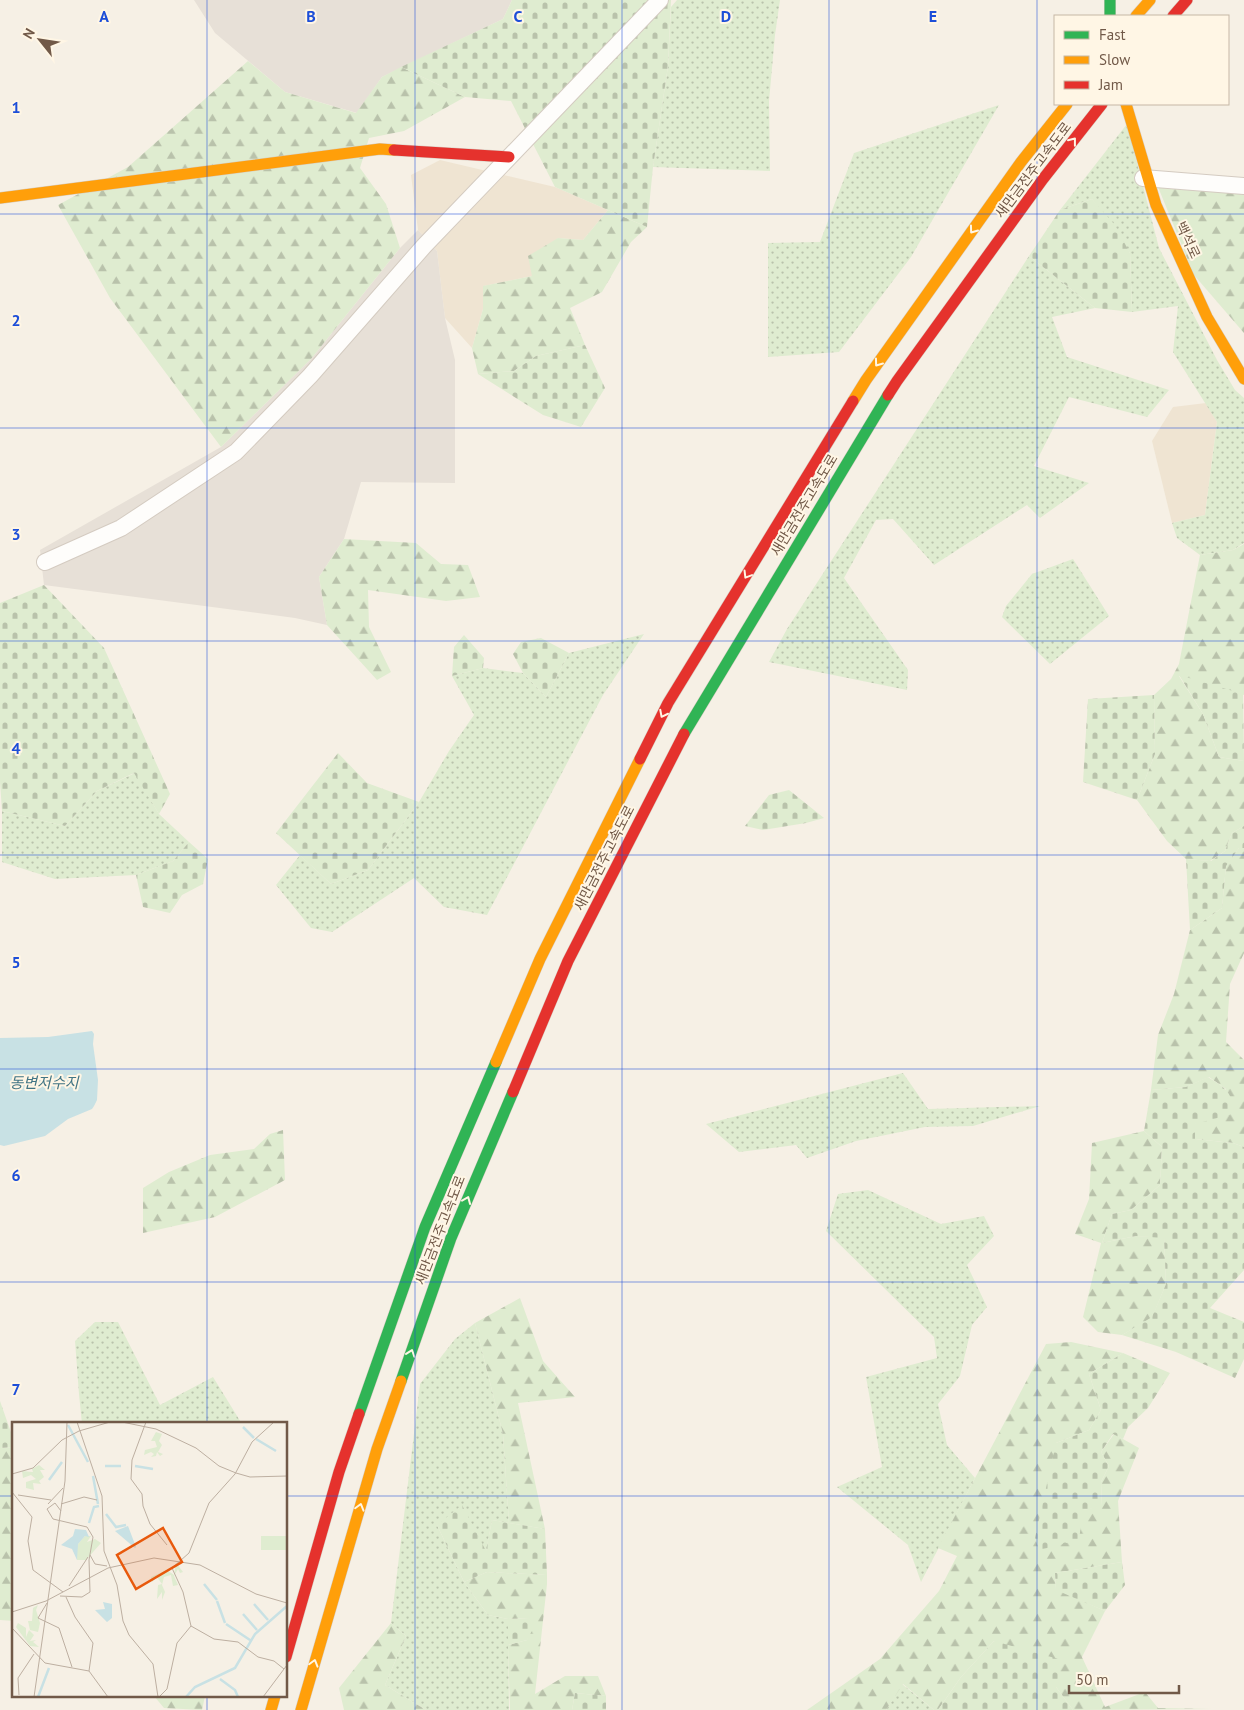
<svg xmlns="http://www.w3.org/2000/svg" width="1244" height="1710" font-family="'PT Sans','Noto Sans KR',sans-serif">
  <style>
    .residential { fill: #efe4d2 }
    .industrial { fill: #e7e0d7 }
    .grass { fill: url(#grass-dots) }
    .forest { fill: url(#forest-firs) }
    .cemetery { fill: url(#cemetery-stones) }
    .water { fill: #c8e1e4 }
    .lines { fill: none; stroke-linecap: round; stroke-linejoin: round }
    .street-casing { stroke: #d4cbc1; stroke-width: 18 }
    .fast-casing { stroke: #d6ccc2; stroke-width: 12 }
    .slow-casing { stroke: #d6ccc2; stroke-width: 12 }
    .jam-casing { stroke: #d6ccc2; stroke-width: 12 }
    .street { stroke: #fefdfb; stroke-width: 16 }
    .fast { stroke: #30b455; stroke-width: 11 }
    .slow { stroke: #ff9f0a; stroke-width: 11 }
    .jam { stroke: #e5322d; stroke-width: 11 }
    .oneway { stroke: #fff6e5 }
    .grid { fill: none; stroke: #1d4ed8; stroke-width: 1; stroke-opacity: 0.55 }
    .labels { text-anchor: middle; dominant-baseline: central; stroke-width: 4; stroke-linejoin: round; paint-order: stroke }
    .street-label { font-size: 14px; fill: #715948; stroke: #fff6e5 }
    .water-label { font-size: 15px; font-style: italic; fill: #427585; stroke: #fff6e5 }
    .inset-river { fill: none; stroke: #c8e1e4; stroke-width: 2.5 }
    .inset-road { fill: none; stroke: #bdafa1; stroke-width: 1 }
    .view { fill: #e8590c; fill-opacity: 0.15; stroke: #e8590c; stroke-width: 2.5 }
    .inset-edge { fill: none; stroke: #715948; stroke-width: 2.5 }
    .grid-label { font-size: 16px; text-anchor: middle; font-weight: bold; fill: #1d4ed8; stroke: #fff6e5; stroke-width: 4; stroke-linejoin: round; paint-order: stroke }
  </style>
  <defs>
    <pattern id="grass-dots" width="8" height="8" patternUnits="userSpaceOnUse" patternTransform="scale(1.25)"><rect width="8" height="8" fill="#dfecd0"/><path d="M2 2h.1M6 6h.1" fill="none" stroke="#b9c2ab" stroke-width="1.8" stroke-linecap="round"/></pattern>
    <pattern id="forest-firs" width="22" height="20" patternUnits="userSpaceOnUse" patternTransform="scale(1.25)"><rect width="22" height="20" fill="#dfecd0"/><path d="M5 1l3.5 6h-7zM16 11l3.5 6h-7z" fill="#b9c2ab"/></pattern>
    <pattern id="cemetery-stones" width="16" height="16" patternUnits="userSpaceOnUse" patternTransform="scale(1.25)"><rect width="16" height="16" fill="#dfecd0"/><path d="M2 7V4a2 2 0 0 1 4 0v3zM10 15v-3a2 2 0 0 1 4 0v3z" fill="#b9c2ab"/></pattern>
  </defs>
  <rect width="100%" height="100%" fill="#f6f0e5"/>
  <g class="residential">
    <path d="M440,160L555,187L608,210L583,240L558,238L532,276L484,286L483,309L472,348L445,318L437,251L418,230L411,175Z"/>
    <path d="M1206,403L1217,422L1205,515L1172,523L1152,441L1173,407Z"/>
  </g>
  <g class="industrial">
    <path d="M194,0H512L503,19L382,77L357,113L285,92L215,33Z"/>
    <path d="M418,230L437,251L445,318L455,360V483L361,482L344,539L319,577L327,625L295,618L44,585L40,550L221,447L311,359L400,248Z"/>
  </g>
  <g class="grass">
    <path d="M677,0H780L775,35L769,101L770,171L653,167L668,66L671,7Z"/>
    <path d="M999,105L911,257L839,352L768,357V243L820,242L854,153Z"/>
    <path d="M1127,124L1159,248L1217,360L1235,390L1244,398V543L1233,550L1200,555L1177,538L1172,523L1205,515L1217,422L1173,352L1178,306L1132,312L1130,253L1092,199L1060,210Z"/>
    <path d="M1029,256L1095,308L1052,317L1067,357L1169,390L1147,417L1069,397L1034,466L1089,483L1040,518L1027,505L934,565L893,519L876,520L844,578L908,670L907,690L769,662L787,629Z"/>
    <path d="M1073,559L1109,616L1050,664L1002,617L1006,606L1032,574Z"/>
    <path d="M644,634L603,695L487,915L444,907L414,878L332,932L311,928L276,885L300,855L331,884L368,870L419,802L449,751L474,715L452,676L483,668L523,673L546,697L569,653Z"/>
    <path d="M135,773L159,814L189,842L173,861L136,875L55,879L2,862V811L65,826L97,791Z"/>
    <path d="M903,1073L928,1109L1040,1106L973,1126L925,1127L856,1141L807,1158L796,1145L739,1152L706,1124Z"/>
    <path d="M868,1190L941,1224L984,1216L994,1236L967,1265L987,1307L972,1325L960,1376L938,1404L947,1445L975,1478L921,1582L908,1545L837,1487L882,1467L866,1377L937,1358L934,1337L826,1231L838,1194Z"/>
    <path d="M95,1322H118L160,1405L213,1377L242,1424H147L143,1422L140,1424H82L79,1394L75,1341Z"/>
    <path d="M475,1323L503,1434L509,1523L492,1520L486,1552L437,1525L464,1582L488,1615L508,1619L509,1710H426L385,1685L406,1636L391,1623L420,1384L455,1339Z"/>
    <path d="M902,1684L934,1710H886Z"/>
  </g>
  <g class="forest">
    <path d="M248,61L285,92L356,113L382,77L401,67L465,97L404,131L369,138L360,168L386,204L400,248L311,359L221,447L110,298L58,205L128,167Z"/>
    <path d="M1158,187L1244,191V333L1194,275Z"/>
    <path d="M608,210L647,227L631,242L602,292L570,308L585,345L536,356L514,371L478,374L472,348L483,309V286L532,276L528,256L558,238L583,240Z"/>
    <path d="M344,539L416,543L441,564L468,565L480,597L446,601L368,590L369,627L391,672L377,680L327,625L319,577Z"/>
    <path d="M1244,544V695L1179,676L1203,714L1219,757L1244,761V826L1232,833L1225,851L1210,861L1186,859L1167,841L1137,800L1155,754L1154,695L1171,679L1179,664L1200,555L1233,550Z"/>
    <path d="M1239,848H1244V953L1230,984L1226,1042L1244,1060V1147L1233,1143L1195,1139V1124L1226,1089L1209,1077L1186,1087L1151,1090L1158,1035L1174,994L1190,930L1222,908L1226,865Z"/>
    <path d="M283,1130L285,1180L215,1217L143,1233V1188L169,1172L210,1155L254,1149L270,1134Z"/>
    <path d="M1144,1131L1162,1147L1160,1185L1131,1210L1112,1214L1102,1243L1136,1236L1164,1237L1166,1284L1152,1318L1122,1335L1098,1332L1083,1317L1101,1243L1075,1234L1089,1199L1092,1143Z"/>
    <path d="M520,1298L543,1361L575,1397L518,1403L545,1529L509,1523L503,1434L475,1323Z"/>
    <path d="M1071,1342L1123,1353L1089,1374L1101,1410L1089,1430L1056,1443L1083,1510L1102,1506L1101,1482L1109,1466L1101,1452L1114,1434L1139,1448L1118,1501L1122,1562L1055,1573L1056,1589L1105,1611L1082,1657L1105,1707L1145,1692L1158,1708L1212,1709L1073,1710L1056,1687L994,1641L961,1677L938,1710H934L903,1684L886,1710H807L880,1659L939,1591L957,1556L938,1548L1046,1344Z"/>
    <path d="M14,1447V1621L0,1620V1448Z"/>
    <path d="M487,1572L547,1575V1584L535,1694L565,1676H598L606,1696L575,1693L572,1710H510L508,1645L527,1640L529,1618L508,1619L488,1615L464,1582Z"/>
    <path d="M391,1623L406,1636L385,1685L426,1710H344L339,1688Z"/>
    <path d="M154,1696H205L202,1710L164,1708Z"/>
  </g>
  <g class="cemetery">
    <path d="M512,0H671L668,66L653,167L647,227L555,187L511,101L465,97L401,67L503,19Z"/>
    <path d="M1092,199L1114,224L1130,253L1132,312L1095,308L1029,256L1060,210Z"/>
    <path d="M585,345L605,388L581,427L543,415L478,374L514,371L536,356Z"/>
    <path d="M44,585L104,648L170,794L159,814L134,773L97,791L65,826L2,811L0,782V603Z"/>
    <path d="M464,635L484,658L483,668L452,676L454,647Z"/>
    <path d="M541,638L569,653L546,697L523,673L513,654L521,642Z"/>
    <path d="M1179,675L1243,694L1244,761L1219,757L1203,714Z"/>
    <path d="M1154,695L1155,754L1137,800L1083,782L1088,699Z"/>
    <path d="M338,753L367,783L419,802L368,870L331,884L276,833Z"/>
    <path d="M789,790L824,818L806,823L763,830L745,826L769,795Z"/>
    <path d="M1244,826V848H1239L1226,866L1222,908L1190,930L1186,859L1211,861L1225,851L1232,833Z"/>
    <path d="M189,842L208,859L203,884L182,895L170,913L143,907L136,875L173,861Z"/>
    <path d="M1208,1077C1224,1087 1235,1093 1232,1114L1195,1124V1139L1233,1143L1244,1147V1270L1210,1308L1244,1322V1359L1235,1378L1176,1352L1122,1335L1152,1317L1166,1284L1164,1238L1136,1236L1102,1243L1112,1214L1131,1210L1160,1185L1162,1147L1144,1131L1151,1090L1186,1087Z"/>
    <path d="M1123,1353L1170,1373L1148,1408L1128,1427L1123,1439L1113,1434L1101,1452L1109,1466L1101,1482L1102,1507L1083,1510L1079,1540L1039,1550L1035,1538L1056,1443L1089,1430L1101,1410L1089,1374Z"/>
    <path d="M0,1401L14,1441V1447L0,1448Z"/>
    <path d="M462,1505L486,1551L492,1520L545,1529L547,1575L487,1572L464,1582L437,1525Z"/>
    <path d="M1122,1562L1125,1585L1105,1611L1056,1590L1055,1573Z"/>
    <path d="M529,1618L534,1627L527,1640L508,1645V1619Z"/>
    <path d="M994,1641L1062,1660L1056,1687L1073,1710H938L961,1677Z"/>
    <path d="M575,1693L606,1696V1710H572Z"/>
  </g>
  <path class="water" d="M92,1031L94,1034L93,1044L98,1080L97,1100L94,1106L92,1109L68,1119L45,1136L4,1146L0,1145V1038L48,1037Z"/>
  <g class="lines">
    <g class="street-casing">
      <g id="street">
        <path d="M1143,178L1244,186"/>
        <path d="M45,562L121,528L236,452L310,376L424,246L660,0"/>
      </g>
    </g>
    <g class="fast-casing">
      <g id="fast">
        <path d="M1110,0V16"/>
        <path d="M684,734L888,395"/>
        <path d="M401,1381L451,1238L513,1092"/>
        <path d="M359,1414L425,1227L496,1062"/>
      </g>
    </g>
    <g class="slow-casing">
      <g id="slow">
        <path d="M1136,16L1150,0"/>
        <path d="M1126,104L1156,205L1207,317L1244,379"/>
        <path d="M0,198L380,149L394,150"/>
        <path d="M853,401L866,380L1021,162L1067,104"/>
        <path d="M496,1062L540,959L640,759"/>
        <path d="M271,1710L275,1696"/>
        <path d="M301,1710L377,1449L401,1381"/>
      </g>
    </g>
    <g class="jam-casing">
      <g id="jam">
        <path d="M1173,16L1187,0"/>
        <path d="M394,150L509,157"/>
        <path d="M888,395L897,381L1043,179L1102,104"/>
        <path d="M640,759L668,703L853,401"/>
        <path d="M513,1092L568,961L684,734"/>
        <path d="M286,1657L339,1472L359,1414"/>
      </g>
    </g>
    <use href="#street" class="street"/>
    <use href="#fast" class="fast"/>
    <use href="#slow" class="slow"/>
    <use href="#jam" class="jam"/>
  </g>
  <defs><path id="oneway-chevron" d="M-2-3.5L2.5 0L-2 3.5" fill="none" stroke-width="1.6" stroke-linecap="round" stroke-linejoin="round" transform="scale(1.25)"/></defs>
  <g class="oneway">
    <use href="#oneway-chevron" transform="translate(1073 141) rotate(-52)"/>
    <use href="#oneway-chevron" transform="translate(973 230) rotate(126)"/>
    <use href="#oneway-chevron" transform="translate(878 363) rotate(126)"/>
    <use href="#oneway-chevron" transform="translate(747 575) rotate(121)"/>
    <use href="#oneway-chevron" transform="translate(663 714) rotate(117)"/>
    <use href="#oneway-chevron" transform="translate(467 1200) rotate(-67)"/>
    <use href="#oneway-chevron" transform="translate(411 1353) rotate(-71)"/>
    <use href="#oneway-chevron" transform="translate(360 1507) rotate(-74)"/>
    <use href="#oneway-chevron" transform="translate(314 1663) rotate(-74)"/>
  </g>
  <path class="grid" d="M207,0V1424M415,0V1710M622,0V1710M829,0V1710M1037,0V1710M0,214H1244M0,428H1244M0,641H1244M0,855H1244M0,1069H1244M0,1282H1244M0,1496H14M286,1496H1244M207,1696V1710"/>
  <g class="labels">
    <g class="street-label">
      <text transform="translate(1033 170) rotate(-53)">새만금전주고속도로</text>
      <text transform="translate(1188 240) rotate(65)">백석로</text>
      <text transform="translate(804 505) rotate(-59)">새만금전주고속도로</text>
      <text transform="translate(604 858) rotate(-63)">새만금전주고속도로</text>
      <text transform="translate(440 1230) rotate(-69)">새만금전주고속도로</text>
    </g>
    <g class="water-label">
      <text x="44" y="1082">동변저수지</text>
    </g>
  </g>
  <g transform="translate(12 1422)">
    <rect width="275" height="275" fill="#f6f0e5"/>
    <path d="M73,114H79L75,120L83,117L89,121L74,138H65V123Z" fill="#dfecd0"/>
    <path d="M144,10L150,12L147,19L150,23L146,30L151,32L148,34L145,30L144,34L139,35L142,32L139,30L132,33L133,28L145,25L143,19H139ZM27,43L33,48H28L32,55L27,59L29,62L21,61L22,68L14,66V60L24,57L19,53L11,56L10,49L21,50L20,47ZM164,141L171,150L168,151L166,147L162,154L166,163L161,164L159,153L152,155L150,163L153,170L150,178V170L145,177L146,163L150,162L145,155L140,160L139,155L155,148L162,153ZM26,183L24,188L28,201L26,210L18,208L16,199H20L21,186ZM6,201L14,206V215L17,208L22,213L18,219L24,218L21,220L27,225L18,224L4,205Z" fill="#dfecd0"/>
    <path d="M249,114H275V128H249Z" fill="#dfecd0"/>
    <path d="M116,104L124,125L123,126L103,109ZM63,107L74,108L77,115L73,114L66,122L65,138L60,127L49,123L61,114ZM91,180L100,182V196L95,200L83,188L93,187Z" fill="#c8e1e4"/>
    <path class="inset-river" d="M56,3L76,40M231,5L242,16M244,17L264,29M93,44H109M123,44L141,47M81,54L86,82M37,58L50,40M94,92L104,105L114,103M77,101L82,85L87,84M192,162L205,178M205,179L213,201M242,182L256,198M231,192L245,208M214,202L238,218M208,257L223,268L226,275M26,275L37,246M174,275L183,265L223,246L243,212L275,184"/>
    <path class="inset-road" d="M65,0L90,74L92,129L105,163L111,199L117,213L141,242L146,275M110,0L144,7L184,26L207,44L224,51L238,55L275,54M134,0L120,38L119,57L130,72L131,84L138,102L155,123M0,52L21,46L50,18L67,9L98,0M0,70L20,95L16,119L21,148L51,170M6,73L39,78M36,82L51,66M49,82L72,75L85,78M78,133L83,142L95,144M57,164L76,135M48,174L70,175L78,170L77,138L81,115L75,105L41,97L35,87L43,81L49,89M54,175L63,195L81,221L77,249M35,181L26,196L47,206L60,245M0,190L34,179L96,146L142,136L188,143L244,172L275,181M179,204L202,217L226,220L246,235L262,239L272,247M0,206L33,241L77,249L96,275M7,273L6,256L22,232M22,275L53,59L55,0M147,275L155,267L165,221L179,204L171,170L160,146L177,131L197,81L223,52L240,20L262,0M251,275L275,243"/>
    <path class="view" d="M151,106L170,140L124,167L105,133Z"/>
    <rect width="275" height="275" class="inset-edge"/>
  </g>
  <g class="grid-label">
    <text x="104" y="22">A</text>
    <text x="311" y="22">B</text>
    <text x="518" y="22">C</text>
    <text x="726" y="22">D</text>
    <text x="933" y="22">E</text>
    <text x="16" y="113">1</text>
    <text x="16" y="326">2</text>
    <text x="16" y="540">3</text>
    <text x="16" y="754">4</text>
    <text x="16" y="968">5</text>
    <text x="16" y="1181">6</text>
    <text x="16" y="1395">7</text>
  </g>
  <rect x="1054" y="15" width="175" height="90" fill="#fff6e5" stroke="#c6b7a6"/>
  <rect x="1064" y="31" width="25" height="8" fill="#30b455" stroke="#c6b7a6"/>
  <text x="1099" y="40" font-size="15" fill="#715948">Fast</text>
  <rect x="1064" y="56" width="25" height="8" fill="#ff9f0a" stroke="#c6b7a6"/>
  <text x="1099" y="65" font-size="15" fill="#715948">Slow</text>
  <rect x="1064" y="81" width="25" height="8" fill="#e5322d" stroke="#c6b7a6"/>
  <text x="1099" y="90" font-size="15" fill="#715948">Jam</text>
  <g transform="translate(40 40) rotate(300)" stroke="#fff6e5" stroke-width="4" paint-order="stroke">
  <path d="M0-4L9 19L0 12L-9 19Z" fill="#715948"/>
  <text y="-8" font-size="14" font-weight="bold" text-anchor="middle" fill="#715948">N</text>
  </g>
  <path d="M1069 1685v8h110v-8" fill="none" stroke="#715948" stroke-width="2.5"/>
  <text x="1076" y="1685" font-size="15" fill="#715948" stroke="#fff6e5" stroke-width="4" paint-order="stroke">50 m</text>
</svg>
